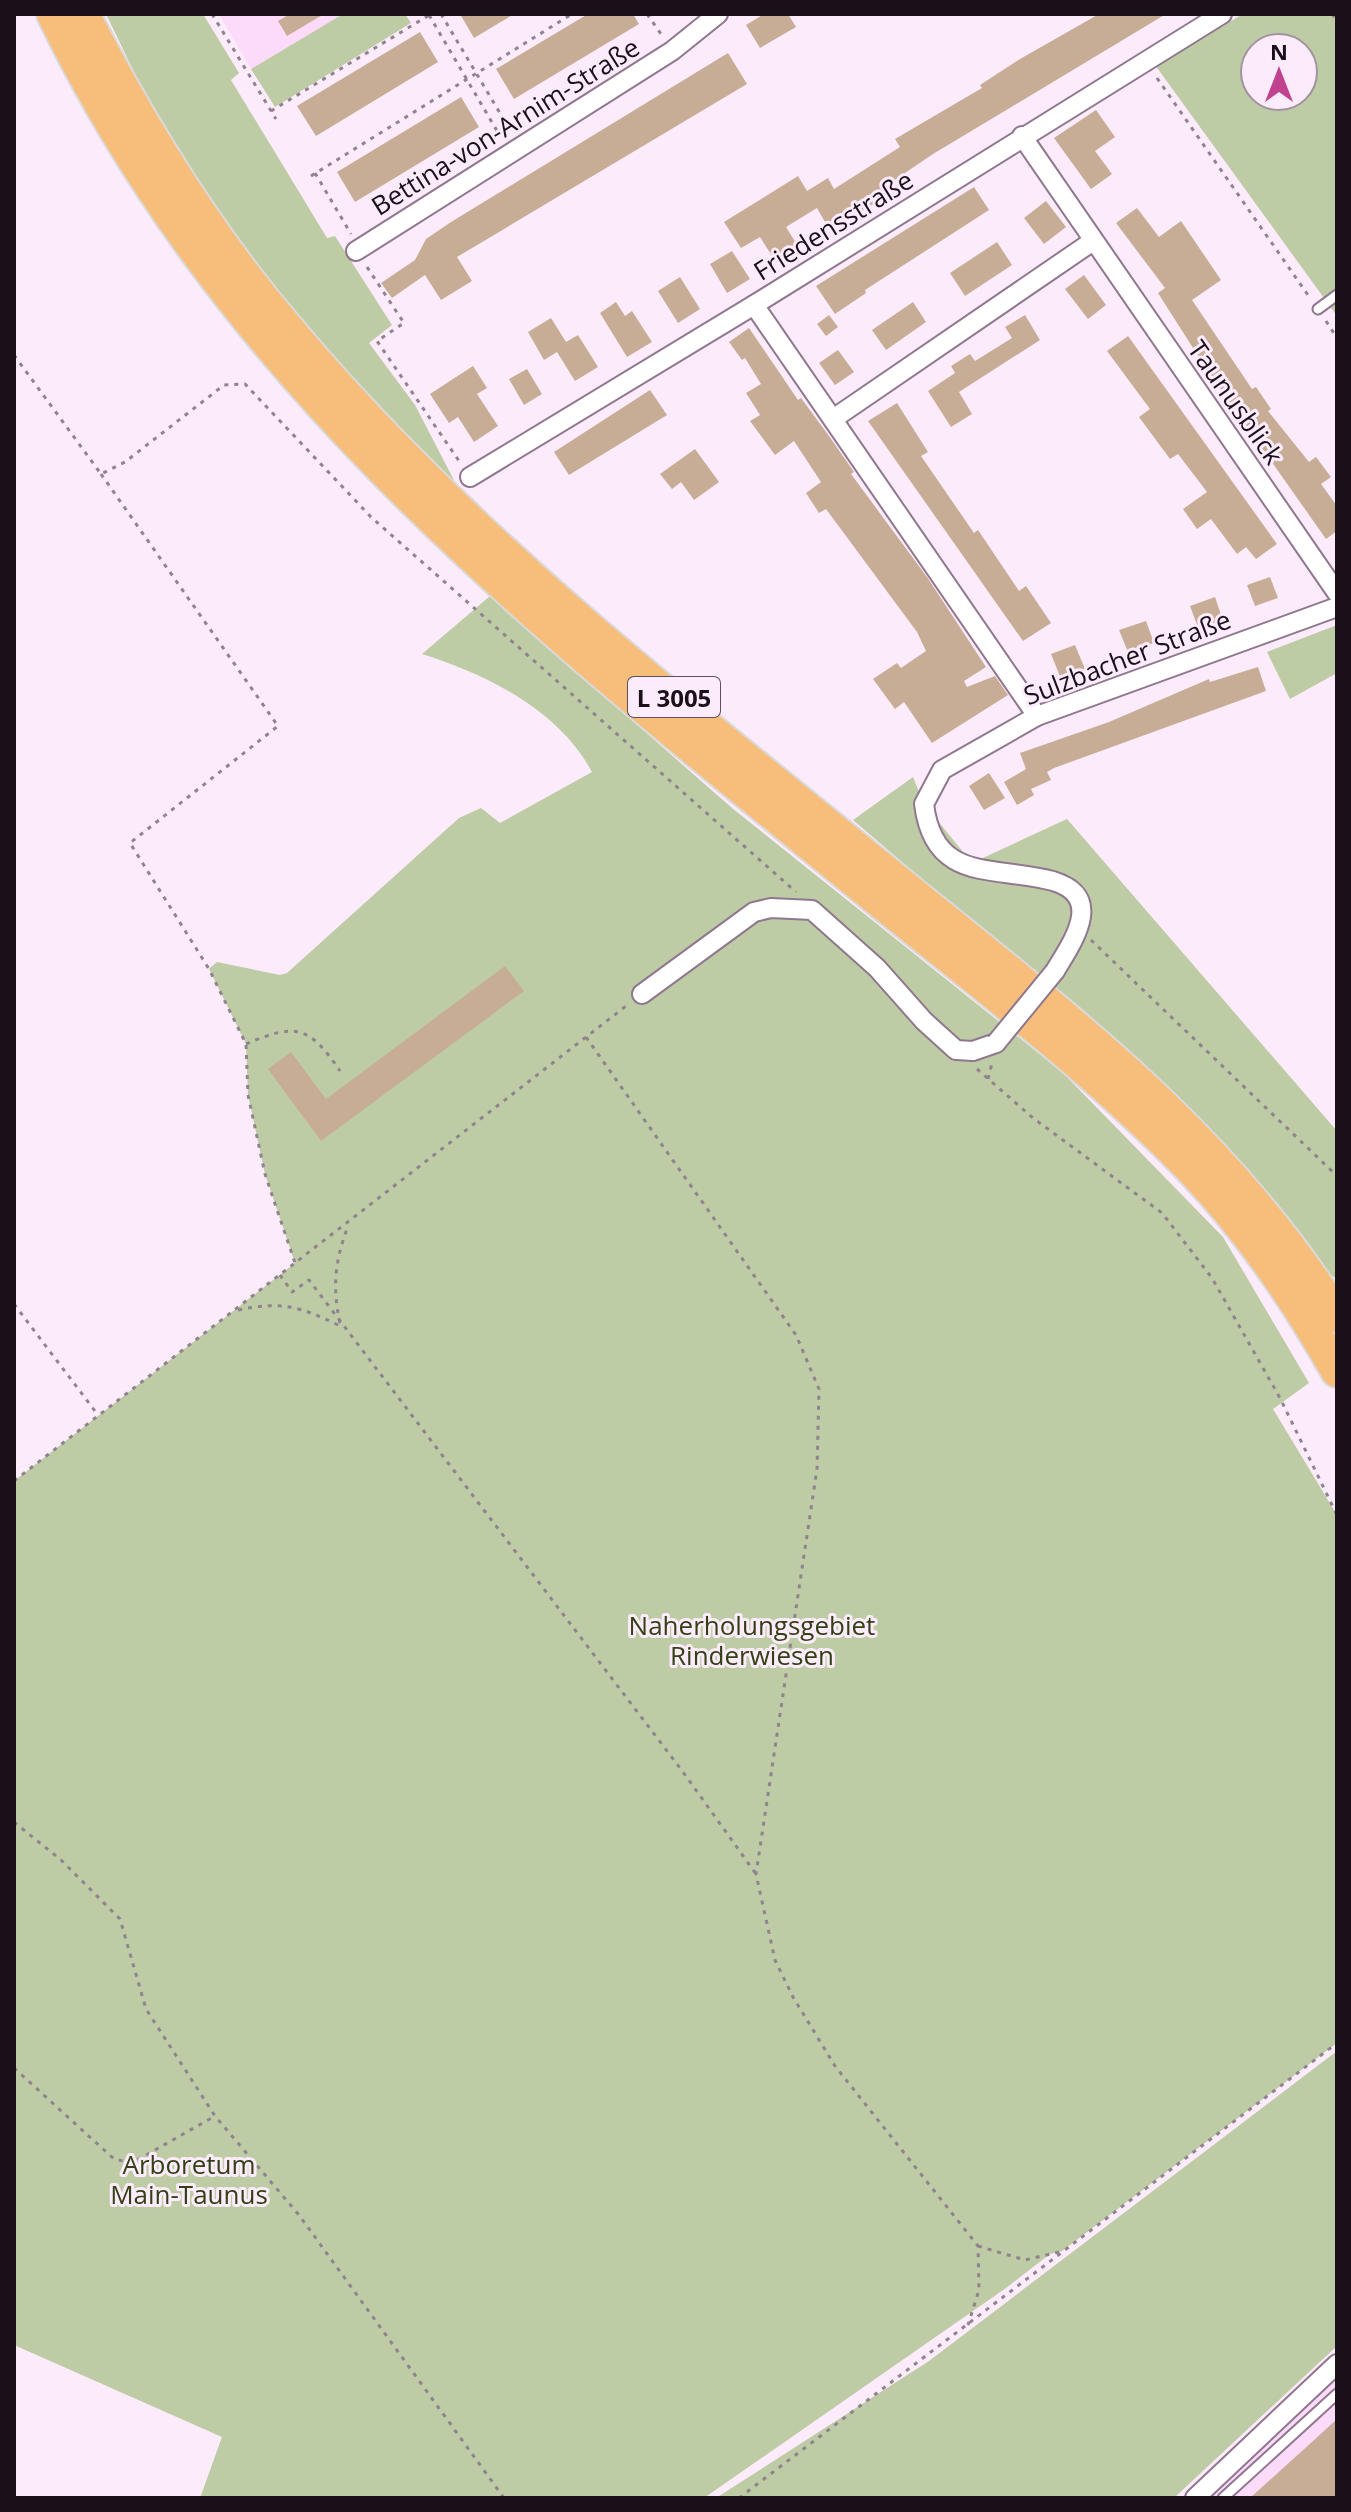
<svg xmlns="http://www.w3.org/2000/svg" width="1351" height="2512" font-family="'Open Sans',sans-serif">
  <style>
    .built { fill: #fcdbfa }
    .green { fill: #bdcca4; fill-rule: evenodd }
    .building { fill: #c8ad96 }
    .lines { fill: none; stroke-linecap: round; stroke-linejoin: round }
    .lane-casing { stroke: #90778e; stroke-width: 13 }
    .street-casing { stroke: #90778e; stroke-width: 22 }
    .highway-casing { stroke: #dad9da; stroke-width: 36 }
    .path { stroke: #90838f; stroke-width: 3; stroke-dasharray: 4 6; stroke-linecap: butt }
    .lane { stroke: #fff; stroke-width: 9 }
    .street { stroke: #fff; stroke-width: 18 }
    .highway { stroke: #f7bd7b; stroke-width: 32 }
    .street-bridge-casing { stroke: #90778e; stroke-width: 22; stroke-linecap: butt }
    .street-bridge { stroke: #fff; stroke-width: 18 }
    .labels { text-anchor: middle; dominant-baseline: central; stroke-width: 6; stroke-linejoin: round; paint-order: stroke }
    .shield { fill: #fcebfa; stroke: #5d525c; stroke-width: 2 }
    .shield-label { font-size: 24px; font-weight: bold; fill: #191019 }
    .street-label { font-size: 26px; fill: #191019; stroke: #fcebfa }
    .park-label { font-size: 26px; fill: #334014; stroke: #fcebfa }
  </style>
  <rect width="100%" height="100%" fill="#fcebfa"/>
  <g class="built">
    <path d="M219,14H343L251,69Z"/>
    <path d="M1337,2374V2498H1205Z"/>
  </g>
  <g class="green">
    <path d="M106,14H203L239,73L231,80L327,238L335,236L392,325L369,343L415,405L458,488L440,483L233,247L164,134Z"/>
    <path d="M343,14H405L411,23L275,107L251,69Z"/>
    <path d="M1243,14H1337V316L1155,65ZM1255,48H1303V96H1255Z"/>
    <path d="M490,596L732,808L1062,1072L1223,1237L1309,1383L1273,1409L1337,1515V2043L1062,2251L1050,2254L1006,2288L704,2498H200L222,2437L14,2345V1481L295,1263L265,1174L248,1095L246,1044L209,969L217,962L280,975L287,973L459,818L481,808L500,823L592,772C559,710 486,674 422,654Z"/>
    <path d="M1337,625V673L1290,699L1267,652Z"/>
    <path d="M913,777L924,804L972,863L1067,819L1337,1131V1279L1326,1272L1233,1153L1183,1113L1113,1043L853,820Z"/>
    <path d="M1337,2051V2346L1174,2498H716L929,2361Z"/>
  </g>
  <g class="building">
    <path d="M290,14H324L287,36L278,21Z"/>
    <path d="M460,14H514L474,38Z"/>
    <path d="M588,14H633L639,24L514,99L496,69Z"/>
    <path d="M764,14H788L796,27L760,48L746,25Z"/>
    <path d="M1099,14H1166L933,154L893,181L897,188L872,205L829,229L817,208L786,227L799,248L776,262L760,237L741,248L724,222L798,176L807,191L828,178L834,189L900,147L895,139L982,88L980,85L1020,59Z"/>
    <path d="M420,32L438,62L316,136L297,106Z"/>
    <path d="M728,53L747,84L457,257L472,281L441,300L425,275L392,298L381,283L415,260L426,239L451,222Z"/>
    <path d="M461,97L479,127L355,202L337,172Z"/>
    <path d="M1096,110L1115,137L1095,151L1112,174L1091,189L1054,138Z"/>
    <path d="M974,187L989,210L865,290L866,293L835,314L816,286Z"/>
    <path d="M1046,201L1066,227L1044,244L1024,218Z"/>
    <path d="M1137,208L1159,237L1181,221L1221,280L1192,300L1252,389L1256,387L1271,409L1268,411L1309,462L1316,457L1331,477L1321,484L1337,506V531L1326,539L1207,370L1158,293L1165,288L1116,223Z"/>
    <path d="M997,242L1012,265L965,296L950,273Z"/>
    <path d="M732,251L750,279L727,293L710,264Z"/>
    <path d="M1084,275L1106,305L1088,319L1065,289Z"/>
    <path d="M680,277L700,309L678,323L658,291Z"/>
    <path d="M616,302L625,316L632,311L652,342L627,357L600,313Z"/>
    <path d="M913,302L926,322L886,350L872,330Z"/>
    <path d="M829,315L838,327L826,336L817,324Z"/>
    <path d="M1025,315L1040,340L959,392L972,414L951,427L928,391L955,373L951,366L970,354L975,361L1012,338L1005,327Z"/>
    <path d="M551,318L566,342L578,335L598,367L575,381L557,352L544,360L528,332Z"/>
    <path d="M749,328L798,400L801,398L829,436L854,472L851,474L927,577L986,667L964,681L967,687L995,676L1008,695L932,743L904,702L895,709L873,679L897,663L901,668L926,651L917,632L826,509L819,513L806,493L821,482L794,441L775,455L750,421L760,415L746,393L761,384L745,358L742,360L729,342Z"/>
    <path d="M1128,336L1277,544L1256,559L1246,547L1237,554L1211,519L1197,529L1183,509L1207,492L1178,454L1170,459L1139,417L1150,409L1107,351Z"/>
    <path d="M838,350L854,372L835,385L819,363Z"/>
    <path d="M473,366L487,388L477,394L498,426L474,442L458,417L449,423L430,394Z"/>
    <path d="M527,369L542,394L524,405L509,379Z"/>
    <path d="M650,390L667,415L569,475L554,452Z"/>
    <path d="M897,403L928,452L921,456L974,533L978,530L1019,591L1026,586L1051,623L1023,641L868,421Z"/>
    <path d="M695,449L719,482L694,500L681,482L672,489L660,474Z"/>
    <path d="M1270,577L1278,598L1255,606L1247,585Z"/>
    <path d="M1215,597L1223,621L1199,630L1190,606Z"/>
    <path d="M1146,621L1154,643L1128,652L1119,630Z"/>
    <path d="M1075,645L1085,669L1061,679L1051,654Z"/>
    <path d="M1258,667L1266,691L1054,768L1047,772L1051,780L1031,789L1034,795L1017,805L1004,782L1026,769L1020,753L1109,722L1209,679L1210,682Z"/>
    <path d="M989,773L1005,798L984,810L969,786Z"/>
    <path d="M505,966L524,991L321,1141L268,1069L291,1052L326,1099Z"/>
    <path d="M1337,2419V2498H1250L1313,2441Z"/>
  </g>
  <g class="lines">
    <g class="lane-casing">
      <g id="lane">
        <path d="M1318,309L1337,295"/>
        <path d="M1223,2498L1337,2394"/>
      </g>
    </g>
    <g class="street-casing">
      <g id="street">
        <path d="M1022,136L1337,593"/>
        <path d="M356,251L672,51L718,14"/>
        <path d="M754,305L1037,716"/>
        <path d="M833,419L1093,241"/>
        <path d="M470,477L754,305L1222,14"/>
        <path d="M1055,971C1073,941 1105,897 1053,881C994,865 934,884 924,804L942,770L1037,716L1337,607"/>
        <path d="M642,994L754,912L771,908L812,910L877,968L924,1021L956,1050L973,1051L996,1043"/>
        <path d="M1195,2498L1337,2364"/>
      </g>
    </g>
    <g class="highway-casing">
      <g id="highway">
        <path d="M53,14C236,394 560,639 878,900C985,987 1098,1072 1194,1172C1250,1231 1297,1300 1337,1371"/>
        <path d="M83,14C140,125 206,233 287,328C463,539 685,708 897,881C1063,1016 1220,1131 1337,1316"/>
      </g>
    </g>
    <g class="path">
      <path d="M212,14L276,119"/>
      <path d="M441,14L510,130"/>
      <path d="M647,14L661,34"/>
      <path d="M1332,14L1337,21"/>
      <path d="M429,15L500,136"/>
      <path d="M1157,78L1310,298"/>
      <path d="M271,111L431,14"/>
      <path d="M315,173L351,234"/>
      <path d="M311,176L572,14"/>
      <path d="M367,267L404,323L377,341L459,461"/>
      <path d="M1326,321L1337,338"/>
      <path d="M14,355L101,474L125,462L224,385L245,384L371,517L796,892"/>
      <path d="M101,474L278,726L130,843L209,969L246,1044L248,1095L265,1174L295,1263"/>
      <path d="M1091,940L1337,1176"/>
      <path d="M586,1037L796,1335L819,1389L817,1469L756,1874L775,1960L793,1997L835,2066L978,2246L979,2290L968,2325"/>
      <path d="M246,1044C295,1023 309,1025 340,1071"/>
      <path d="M977,1069L1033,1118L1162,1213L1212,1278L1280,1398L1337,1515"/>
      <path d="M988,1079L992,1063"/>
      <path d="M280,1275L292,1292L309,1280L683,1772L756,1874"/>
      <path d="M14,1304L98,1415"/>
      <path d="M238,1310C281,1301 299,1306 338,1325"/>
      <path d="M340,1323C332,1286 335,1261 348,1226"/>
      <path d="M14,1481L626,1006"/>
      <path d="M14,1822L61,1860L120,1919L146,2009L215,2116L299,2215L504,2498"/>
      <path d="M14,2068L114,2159L132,2163L215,2116"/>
      <path d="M978,2246L1025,2260L1059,2252"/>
      <path d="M739,2498L1337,2043"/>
    </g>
    <use href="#lane" class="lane"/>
    <use href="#street" class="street"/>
    <use href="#highway" class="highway"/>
    <g class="street-bridge-casing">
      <path id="street-bridge" d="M996,1043L1055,971"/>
    </g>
    <use href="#street-bridge" class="street-bridge"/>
  </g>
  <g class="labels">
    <rect class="shield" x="628" y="677" width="92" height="40" rx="6"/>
    <g class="shield-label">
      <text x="674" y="697">L 3005</text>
    </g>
    <g class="street-label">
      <text transform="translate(505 126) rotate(-32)">Bettina-von-Arnim-Straße</text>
      <text transform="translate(833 225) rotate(-32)">Friedensstraße</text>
      <text transform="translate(1236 402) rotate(55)">Taunusblick</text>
      <text transform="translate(1127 657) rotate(-21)">Sulzbacher Straße</text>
    </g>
    <g class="park-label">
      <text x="752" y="1625">Naherholungsgebiet<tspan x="752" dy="30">Rinderwiesen</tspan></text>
      <text x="189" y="2164">Arboretum<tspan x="189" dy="30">Main-Taunus</tspan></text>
    </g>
  </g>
  <rect width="1351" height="2512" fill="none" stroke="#191019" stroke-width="32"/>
  <g transform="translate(1279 72)"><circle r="38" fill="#fcebfa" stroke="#a193a0" stroke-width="2"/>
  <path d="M0-6L14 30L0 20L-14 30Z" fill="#c0428f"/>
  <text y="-12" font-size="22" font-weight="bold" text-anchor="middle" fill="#191019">N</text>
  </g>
</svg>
